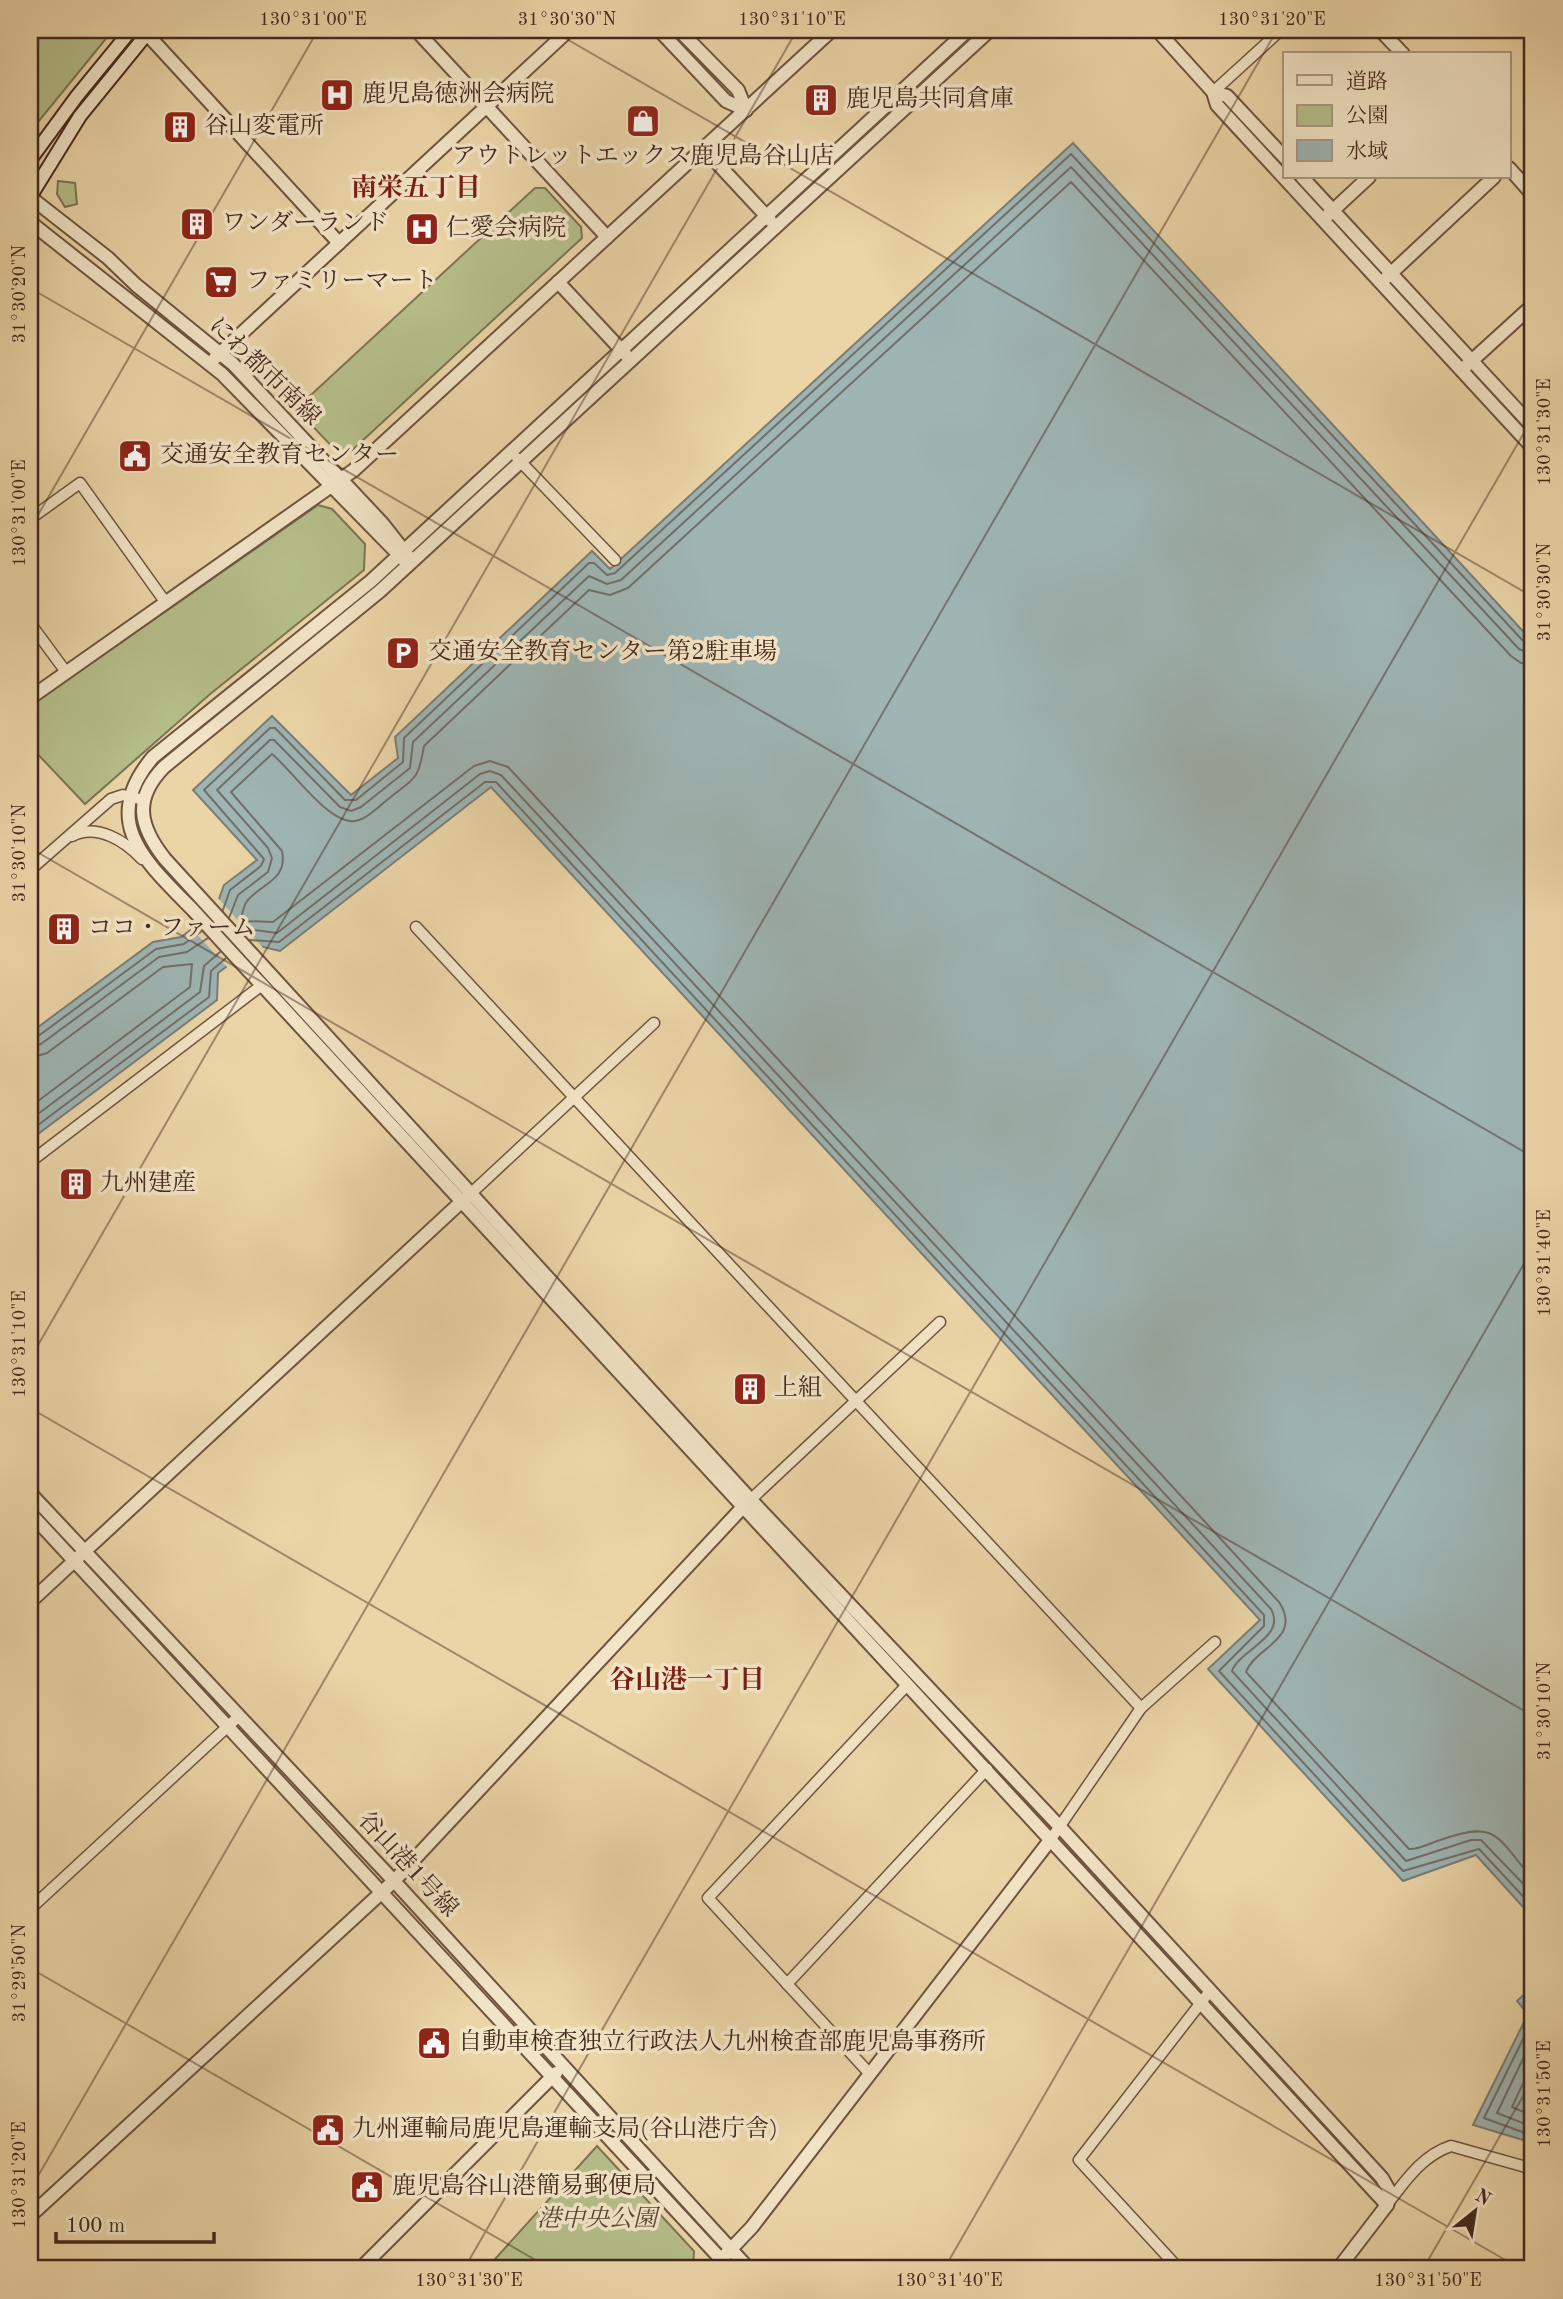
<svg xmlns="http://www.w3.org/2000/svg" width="1563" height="2299" font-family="'Old Standard TT','Noto Serif JP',serif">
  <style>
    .green { fill: #b5be89; stroke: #7d7454; stroke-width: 2 }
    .water { fill: #9eb5b4; stroke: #7a7d78; stroke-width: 2 }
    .pier { fill: #ebd5a7 }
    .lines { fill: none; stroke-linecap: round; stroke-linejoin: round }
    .shore { stroke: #726f69; stroke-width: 2 }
    .minor-casing { stroke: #6e5440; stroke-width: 13 }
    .tertiary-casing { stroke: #6e5440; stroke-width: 16 }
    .secondary-casing { stroke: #45291e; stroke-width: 16 }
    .minor { stroke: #f2e4c6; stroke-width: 10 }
    .tertiary { stroke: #f2e4c6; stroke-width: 12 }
    .secondary { stroke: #f2e4c6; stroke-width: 12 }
    .ticks { fill: none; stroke: #45291e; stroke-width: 2; stroke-opacity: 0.45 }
    .labels { text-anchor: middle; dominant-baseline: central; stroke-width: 7; stroke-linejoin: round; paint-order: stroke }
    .poi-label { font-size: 24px; fill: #45291e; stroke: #f2e4c6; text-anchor: start }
    .street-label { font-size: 24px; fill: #45291e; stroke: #f2e4c6 }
    .park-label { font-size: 24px; font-style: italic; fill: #5b4733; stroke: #f2e4c6 }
    .neighbourhood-label { font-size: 26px; font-weight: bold; fill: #7a1f14; stroke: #f2e4c6 }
    .neatline { fill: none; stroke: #45291e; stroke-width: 2.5 }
    .ticks-label { font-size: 18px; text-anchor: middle; fill: #45291e }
  </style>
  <rect width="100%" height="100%" fill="#ebd5a7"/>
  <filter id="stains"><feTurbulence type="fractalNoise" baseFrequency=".00286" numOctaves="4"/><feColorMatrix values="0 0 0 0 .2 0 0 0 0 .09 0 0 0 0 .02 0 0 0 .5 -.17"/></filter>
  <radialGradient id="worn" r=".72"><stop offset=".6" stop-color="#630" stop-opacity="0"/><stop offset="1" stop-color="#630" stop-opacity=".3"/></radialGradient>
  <g class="green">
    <path d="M30,30H113L30,132Z"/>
    <path d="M58,181L75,183L77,204L65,207L57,194Z"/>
    <path d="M535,188H545L581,227L582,238L348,454L340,455L299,412L300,405Z"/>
    <path d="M318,505L332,509L365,544L364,570L209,695L85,804L30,746V706Z"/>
    <path d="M597,2146L694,2251L693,2269H486Z"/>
  </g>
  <g class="water">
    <path d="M1073,143L1533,642V1918L1476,1855L1403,1881L1208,1669L1260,1620L491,787L280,951L255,945L218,973L217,1000L30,1140V1033L153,942L181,937L214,913L224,885L257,860L193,790L272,716L351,795L398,758L395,737L592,551L610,569Z"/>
    <path d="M1533,1986V2143L1473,2125L1528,2014L1517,2001Z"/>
  </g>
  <path class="pier" d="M217,897L267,952L256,949L229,969L190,927L211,911Z"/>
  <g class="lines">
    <g class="shore">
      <path d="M1533,665L1521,663L1511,656L1071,182L628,588L610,595L589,590L424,746C418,782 415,777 387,800C377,808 367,819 355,821C329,825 292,770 272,754L231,792L282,851C288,880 262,883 247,901C244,905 243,912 241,917L244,921L273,922L474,766L490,761L508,767L1279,1602C1303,1639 1255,1647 1246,1672L1409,1849C1418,1850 1430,1843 1440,1840C1498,1819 1496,1837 1533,1879"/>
      <path d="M223,910L230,890L261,866L264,859L204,790L270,728H275L345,800H356L403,762L404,738L589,563H594L607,575L615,573L1071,154L1525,643L1533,646"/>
      <path d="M229,918L238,895L268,872L272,858L268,848L217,790L270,740H274L340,807L351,811L361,807L410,768L413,742L589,576L607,584L621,580L1071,167L1519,649L1533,655"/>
      <path d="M244,934L255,930L277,933L480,774L490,771L501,775L1271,1609C1287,1637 1239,1650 1232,1671L1406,1861L1471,1840H1481L1533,1894"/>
      <path d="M250,940L279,942L485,782H496L1264,1615V1626L1219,1671L1403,1871L1479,1849L1533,1907"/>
      <path d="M30,1038L37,1037L156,949L184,944L202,931"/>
      <path d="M30,1047L41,1044L159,957L187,952L208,938"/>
      <path d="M30,1058L47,1053L163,967L192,964L190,987L30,1107"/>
      <path d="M30,1120L200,992L204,966L220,952"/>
      <path d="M30,1131L209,997L211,971L226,958"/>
      <path d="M1533,2019L1484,2118L1533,2136"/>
      <path d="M1533,2038L1497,2113L1533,2127"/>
      <path d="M1533,2062L1512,2107L1533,2116"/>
    </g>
    <g class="minor-casing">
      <g id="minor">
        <path d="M1213,92L1281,30"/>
        <path d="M517,458L615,560"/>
        <path d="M30,519L80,483L166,603"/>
        <path d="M30,623L66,672"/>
        <path d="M72,836C97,823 125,841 142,859"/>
        <path d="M30,870L111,799L123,795L144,800"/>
        <path d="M416,927L1141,1708"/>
        <path d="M30,1162L262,985"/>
        <path d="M466,1198L654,1023"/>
        <path d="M746,1504L940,1322"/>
        <path d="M1051,1839L1141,1708L1215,1642"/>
        <path d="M30,1909L238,1717"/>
        <path d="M787,1984L987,1769"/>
        <path d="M870,2074L708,1898L907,1685"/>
        <path d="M1389,2202C1406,2180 1423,2155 1451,2146L1533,2169"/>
        <path d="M1179,2269L1079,2160L1210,1991"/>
      </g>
    </g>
    <g class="tertiary-casing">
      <g id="tertiary">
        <path d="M416,30L607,237"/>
        <path d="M659,30L726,101L746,110"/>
        <path d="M679,30L738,90L746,110"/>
        <path d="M968,30L371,581L153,757C98,822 146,862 193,910C216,935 239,961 262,985L1387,2205"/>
        <path d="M990,30L380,591L164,767C133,799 139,826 165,859L751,1500L1061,1828L1382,2178L1391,2194L1387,2205L1338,2269"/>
        <path d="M1157,30L1213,92L1217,105L1533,448"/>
        <path d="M1380,30L1403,54"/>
        <path d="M147,34L339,243"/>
        <path d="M1213,92L1227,96L1285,158"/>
        <path d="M704,149L770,220"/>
        <path d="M1509,168L1533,195"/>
        <path d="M1302,177L1533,427"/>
        <path d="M30,197L108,258L136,285L233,364L382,523L408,556"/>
        <path d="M1328,215L1369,177"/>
        <path d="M30,222L222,374L404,560"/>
        <path d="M1387,277L1494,177"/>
        <path d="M558,282L626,355"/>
        <path d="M215,358L569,30"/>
        <path d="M1466,366L1533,305"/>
        <path d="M30,698L354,470L832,30"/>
        <path d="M30,1493L394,1881L749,2269"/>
        <path d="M30,1513L730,2269"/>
        <path d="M30,1602L460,1203"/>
        <path d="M30,2216L394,1881L742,1508"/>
        <path d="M360,2269L556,2073"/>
        <path d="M712,2269L752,2227L1051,1839"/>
      </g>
    </g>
    <g class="secondary-casing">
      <g id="secondary">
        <path d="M30,160L77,96L131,30"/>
        <path d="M30,197L80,116L150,30"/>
      </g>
    </g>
    <use href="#minor" class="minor"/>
    <use href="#tertiary" class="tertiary"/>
    <use href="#secondary" class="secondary"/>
  </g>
  <path class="ticks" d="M551,30L1533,597M1521,30L1533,37M30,288L1533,1157M30,529L318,30M30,848L1533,1716M30,1359L797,30M30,1408L1521,2269M30,1968L551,2269M30,2190L1277,30M464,2269L1533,417M944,2269L1533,1248M1423,2269L1533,2079"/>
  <defs>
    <g id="hospital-square" transform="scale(1.75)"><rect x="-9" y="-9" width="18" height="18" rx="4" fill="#8f2418" stroke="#f2e4c6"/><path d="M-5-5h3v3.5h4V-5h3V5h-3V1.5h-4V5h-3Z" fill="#fff"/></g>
    <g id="building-square" transform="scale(1.75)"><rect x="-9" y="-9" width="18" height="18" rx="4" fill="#8f2418" stroke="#f2e4c6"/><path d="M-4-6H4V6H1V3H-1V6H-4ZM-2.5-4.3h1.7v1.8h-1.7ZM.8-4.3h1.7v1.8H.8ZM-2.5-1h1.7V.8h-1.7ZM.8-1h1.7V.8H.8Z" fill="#fff"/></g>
    <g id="shop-square" transform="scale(1.75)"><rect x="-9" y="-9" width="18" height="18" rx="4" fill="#8f2418" stroke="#f2e4c6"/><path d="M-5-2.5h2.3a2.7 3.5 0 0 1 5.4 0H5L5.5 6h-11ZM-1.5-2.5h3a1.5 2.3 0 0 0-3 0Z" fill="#fff"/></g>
    <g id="supermarket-square" transform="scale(1.75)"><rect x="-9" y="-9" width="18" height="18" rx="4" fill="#8f2418" stroke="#f2e4c6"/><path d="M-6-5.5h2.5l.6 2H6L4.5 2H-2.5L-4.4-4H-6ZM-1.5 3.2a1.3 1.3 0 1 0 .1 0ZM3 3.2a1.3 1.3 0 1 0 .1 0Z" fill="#fff"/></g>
    <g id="civic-square" transform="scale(1.75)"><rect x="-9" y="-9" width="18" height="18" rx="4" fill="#8f2418" stroke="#f2e4c6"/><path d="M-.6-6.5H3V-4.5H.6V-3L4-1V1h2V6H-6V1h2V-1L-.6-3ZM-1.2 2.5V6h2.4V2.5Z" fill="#fff"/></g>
    <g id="parking-square" transform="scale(1.75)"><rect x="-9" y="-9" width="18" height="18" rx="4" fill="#8f2418" stroke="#f2e4c6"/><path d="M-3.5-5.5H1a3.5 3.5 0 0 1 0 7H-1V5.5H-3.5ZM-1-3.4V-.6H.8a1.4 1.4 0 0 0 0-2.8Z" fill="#fff"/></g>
  </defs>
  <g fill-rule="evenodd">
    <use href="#hospital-square" x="337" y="95"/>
    <use href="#building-square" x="821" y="100"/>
    <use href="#shop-square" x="643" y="121"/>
    <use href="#building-square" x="180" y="127"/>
    <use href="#building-square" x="197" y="224"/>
    <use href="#hospital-square" x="422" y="229"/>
    <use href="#supermarket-square" x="221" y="282"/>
    <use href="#civic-square" x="135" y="456"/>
    <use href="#parking-square" x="403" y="653"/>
    <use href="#building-square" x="64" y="929"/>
    <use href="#building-square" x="76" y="1184"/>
    <use href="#building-square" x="750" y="1389"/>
    <use href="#civic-square" x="434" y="2043"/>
    <use href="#civic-square" x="328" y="2130"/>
    <use href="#civic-square" x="367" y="2187"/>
  </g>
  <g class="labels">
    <g class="poi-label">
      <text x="362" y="95">鹿児島徳洲会病院</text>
      <text x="846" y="100">鹿児島共同倉庫</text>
      <text x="204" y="127">谷山変電所</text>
      <text x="643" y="157" text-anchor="middle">アウトレットエックス鹿児島谷山店</text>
      <text x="222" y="224">ワンダーランド</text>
      <text x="446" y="229">仁愛会病院</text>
      <text x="246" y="282">ファミリーマート</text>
      <text x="160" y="456">交通安全教育センター</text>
      <text x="428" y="653">交通安全教育センター第2駐車場</text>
      <text x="88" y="929">ココ・ファーム</text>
      <text x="100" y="1184">九州建産</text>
      <text x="774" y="1389">上組</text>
      <text x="458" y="2043">自動車検査独立行政法人九州検査部鹿児島事務所</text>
      <text x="352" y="2130">九州運輸局鹿児島運輸支局(谷山港庁舎)</text>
      <text x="392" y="2187">鹿児島谷山港簡易郵便局</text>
    </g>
    <g class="street-label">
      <text transform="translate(264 372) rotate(44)">にわ都市南線</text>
      <text transform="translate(407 1865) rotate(47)">谷山港1号線</text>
    </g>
    <g class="park-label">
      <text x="597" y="2220">港中央公園</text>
    </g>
    <g class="neighbourhood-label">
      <text x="416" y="189">南栄五丁目</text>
      <text x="687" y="1681">谷山港一丁目</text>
    </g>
  </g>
  <rect width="1563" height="2299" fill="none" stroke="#ebd5a7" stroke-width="77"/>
  <rect x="1283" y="52" width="228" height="126" fill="#f2e4c6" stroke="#ad9983" stroke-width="2"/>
  <rect x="1297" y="75" width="35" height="10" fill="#f2e4c6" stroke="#ad9983" stroke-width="2"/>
  <text x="1346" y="88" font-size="21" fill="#45291e">道路</text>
  <rect x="1297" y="105" width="35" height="21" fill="#b5be89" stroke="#ad9983" stroke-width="2"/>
  <text x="1346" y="122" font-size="21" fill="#45291e">公園</text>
  <rect x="1297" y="140" width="35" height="21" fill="#9eb5b4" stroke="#ad9983" stroke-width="2"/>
  <text x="1346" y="158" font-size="21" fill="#45291e">水域</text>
  <g transform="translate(1475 2211) rotate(30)" stroke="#f2e4c6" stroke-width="5" paint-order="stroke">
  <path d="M0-5L12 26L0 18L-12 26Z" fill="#45291e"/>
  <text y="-10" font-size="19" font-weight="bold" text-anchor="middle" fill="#45291e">N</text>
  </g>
  <path d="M56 2232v10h158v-10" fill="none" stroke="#45291e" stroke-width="3.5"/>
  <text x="66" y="2232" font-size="21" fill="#45291e" stroke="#f2e4c6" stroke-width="5" paint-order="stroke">100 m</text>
  <rect x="38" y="38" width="1486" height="2222" class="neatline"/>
  <g class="ticks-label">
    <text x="313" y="25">130°31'00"E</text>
    <text x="567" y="25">31°30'30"N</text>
    <text x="792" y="25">130°31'10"E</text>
    <text x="1272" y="25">130°31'20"E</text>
    <text transform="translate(19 294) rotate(-90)" y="6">31°30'20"N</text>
    <text transform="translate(1544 432) rotate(-90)" y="6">130°31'30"E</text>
    <text transform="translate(19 513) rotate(-90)" y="6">130°31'00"E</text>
    <text transform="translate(1544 592) rotate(-90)" y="6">31°30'30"N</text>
    <text transform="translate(19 853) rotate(-90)" y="6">31°30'10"N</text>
    <text transform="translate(1544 1263) rotate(-90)" y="6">130°31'40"E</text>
    <text transform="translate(19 1344) rotate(-90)" y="6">130°31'10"E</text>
    <text transform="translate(1544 1711) rotate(-90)" y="6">31°30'10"N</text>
    <text transform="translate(19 1973) rotate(-90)" y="6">31°29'50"N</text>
    <text transform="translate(1544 2094) rotate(-90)" y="6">130°31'50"E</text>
    <text transform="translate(19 2175) rotate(-90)" y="6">130°31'20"E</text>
    <text x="469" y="2286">130°31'30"E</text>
    <text x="949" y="2286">130°31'40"E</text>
    <text x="1428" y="2286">130°31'50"E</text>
  </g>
  <rect width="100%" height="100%" filter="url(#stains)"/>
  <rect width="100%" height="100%" fill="url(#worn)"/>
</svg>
